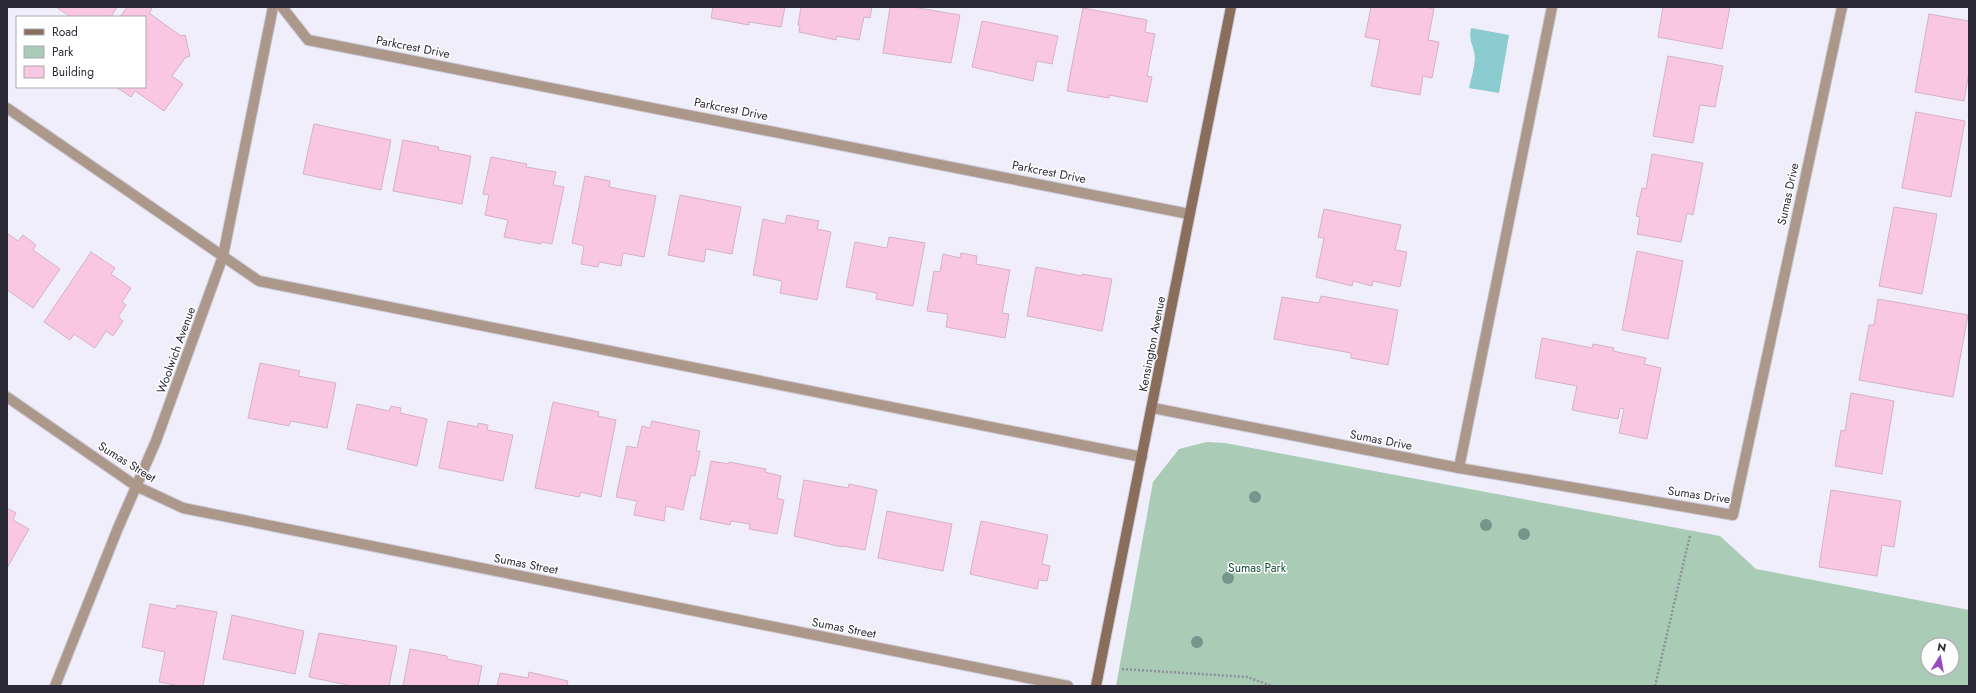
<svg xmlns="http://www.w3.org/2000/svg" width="1976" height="693" font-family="Jost,sans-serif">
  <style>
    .green { fill: #aaccb7; fill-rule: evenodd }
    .water { fill: #8acccf }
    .building { fill: #fac7e3; stroke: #d5b2c4 }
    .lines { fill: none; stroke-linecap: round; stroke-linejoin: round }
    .lane-casing { stroke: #cdcbd8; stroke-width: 12 }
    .street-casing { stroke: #cdcbd8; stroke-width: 12 }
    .secondary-casing { stroke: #cdcbd8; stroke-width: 12 }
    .path { stroke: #918f9c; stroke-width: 2.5; stroke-dasharray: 2 2; stroke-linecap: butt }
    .lane { stroke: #ac988b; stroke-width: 10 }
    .street { stroke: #ac988b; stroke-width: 10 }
    .secondary { stroke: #8a6e5b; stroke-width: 10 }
    .tree { fill: #76968c }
    .labels { text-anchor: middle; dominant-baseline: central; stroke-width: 3; stroke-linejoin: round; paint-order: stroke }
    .street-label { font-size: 12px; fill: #2c2936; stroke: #fff }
    .park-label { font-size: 12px; fill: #134e32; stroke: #fff }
  </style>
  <rect width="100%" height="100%" fill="#f0eefb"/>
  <path class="green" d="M1207,442L1225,443L1720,536L1756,569L1969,610V686H1116L1153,482L1179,449ZM1928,645H1952V669H1928Z"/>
  <path class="water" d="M1471,28L1509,35L1499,93L1469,88C1471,79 1474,69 1475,59C1475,46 1468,43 1471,28Z"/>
  <g class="building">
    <path d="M56,7H117L111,17H71Z"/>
    <path d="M127,7H149L152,9L149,13L181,36L185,35L190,56L185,58L172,76L183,84L164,111L135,91L131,97L116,87H145V17H120Z"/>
    <path d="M713,7H785L781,27L749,22V25L711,18Z"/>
    <path d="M801,7H872L870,18L864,17L859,40L837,36L836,40L799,32L800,25H798Z"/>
    <path d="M890,7H913L960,15L951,63L883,53Z"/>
    <path d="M1371,7H1426L1434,9L1428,40L1439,42L1432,78L1423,76L1420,95L1371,86L1380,40L1365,37Z"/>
    <path d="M1663,7H1730L1722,49L1658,37Z"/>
    <path d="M1083,8L1147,20L1145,32L1155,34L1147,76L1152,77L1147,102L1109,95V98L1067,91Z"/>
    <path d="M1929,14L1969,21V72L1964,101L1915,92Z"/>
    <path d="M982,21L1058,36L1052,64L1037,61L1033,81L972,67Z"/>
    <path d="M1668,56L1723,66L1715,107L1700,105L1693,143L1653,136Z"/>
    <path d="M1916,112L1965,121L1951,197L1902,188Z"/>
    <path d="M314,124L391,140L381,190L303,174Z"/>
    <path d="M403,140L439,147L438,150L471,156L462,204L393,191Z"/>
    <path d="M1652,154L1703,163L1693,215L1687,213L1681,242L1637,234L1640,217L1636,216L1642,188L1646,189Z"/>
    <path d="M491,157L527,164L526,167L556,172L553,185L564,187L552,244L542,242L541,244L504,237L508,220L485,215L489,195L483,194Z"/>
    <path d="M585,176L610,181L609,187L656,196L644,257L623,253L621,266L599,262L598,267L581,264L584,246L572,243Z"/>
    <path d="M680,195L741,207L732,254L706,249L704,262L668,255Z"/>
    <path d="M1894,207L1937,214L1922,294L1879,286Z"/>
    <path d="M1324,209L1401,225L1395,250L1407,252L1400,287L1373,281L1372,286L1353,281L1352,286L1316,277L1324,238L1318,237Z"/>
    <path d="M787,215L819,221L817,229L831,232L817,300L780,293L782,281L753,275L763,219L785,224Z"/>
    <path d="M7,233L18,241L23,235L36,245L33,250L60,269L33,308L7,290Z"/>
    <path d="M889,237L925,243L913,306L876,299L877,293L846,287L855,242L887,248Z"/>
    <path d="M1637,251L1683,261L1668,339L1622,330Z"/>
    <path d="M91,252L115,268L111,274L131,288L122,302L126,305L118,317L123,321L113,336L106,331L95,348L74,334L70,340L44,322Z"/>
    <path d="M961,253L977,256L976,264L1010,270L1002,313L1009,314L1005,338L946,327L948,314L927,311L934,271L940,272L943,254L960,258Z"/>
    <path d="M1036,267L1082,276V274L1112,279L1102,331L1027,316Z"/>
    <path d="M1321,296L1398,310L1388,365L1351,358V353L1274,339L1282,297L1319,303Z"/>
    <path d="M1878,299L1968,315L1953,397L1859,380L1869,325H1874Z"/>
    <path d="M1542,338L1592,348L1593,344L1614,348L1613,351L1646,358L1644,364L1661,368L1647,439L1619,433L1624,409L1620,408L1618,419L1572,410L1577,386L1535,378Z"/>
    <path d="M260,363L300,371L298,376L336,383L327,428L291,421L289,426L248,418Z"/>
    <path d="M1851,393L1894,401L1882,474L1835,466L1841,430L1845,431Z"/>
    <path d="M553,402L599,412L598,416L616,420L601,497L581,492L579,497L535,488Z"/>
    <path d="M357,404L389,411L391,406L401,408L400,413L427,419L417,466L347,449Z"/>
    <path d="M448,421L478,427V423L488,425L487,430L513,435L503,481L439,468Z"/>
    <path d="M652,421L700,431L696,451H700L695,476L691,475L683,510L666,506L664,521L634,515L637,501L616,497L627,446L637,448L642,426L650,428Z"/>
    <path d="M711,461L729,464V462L766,469L765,472L781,476L777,498L784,500L777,534L749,529L750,524L731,521L730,525L700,519Z"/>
    <path d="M804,480L848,488L849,484L877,490L865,550L842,546V547L794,536Z"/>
    <path d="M1831,490L1901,501L1894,547L1882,545L1877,576L1819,567Z"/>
    <path d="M7,508L16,513L13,520L29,529L7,568Z"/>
    <path d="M887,511L952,524L943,571L878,558Z"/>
    <path d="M981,521L1048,535L1042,564L1050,566L1047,581L1039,580L1037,589L970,574Z"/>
    <path d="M150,604L176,609L177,605L217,612L203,686H180L159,682L165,652L142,647Z"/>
    <path d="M232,615L304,631L295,674L223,659Z"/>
    <path d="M319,633L397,646L389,686H352L309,677Z"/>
    <path d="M410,649L447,656V659L482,666L478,686H403Z"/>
    <path d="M529,672L568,681L567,686H497L500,673L528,678Z"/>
  </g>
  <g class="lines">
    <g class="lane-casing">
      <g id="lane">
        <path d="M7,108L259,281L1142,457"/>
        <path d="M1459,468L1552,7"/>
      </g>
    </g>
    <g class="street-casing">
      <g id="street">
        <path d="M282,7L308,40L1189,214"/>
        <path d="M7,397L136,486L183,508L1068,686"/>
        <path d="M1153,408L1459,468L1733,515L1842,7"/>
        <path d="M55,686L118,528L156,441L223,256L273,7"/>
      </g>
    </g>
    <g class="secondary-casing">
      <path id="secondary" d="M1096,686L1231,7"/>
    </g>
    <g class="path">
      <path d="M1122,669L1247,677L1272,686"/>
      <path d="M1655,686L1690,535"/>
    </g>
    <use href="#lane" class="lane"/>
    <use href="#street" class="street"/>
    <use href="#secondary" class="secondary"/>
  </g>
  <g class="tree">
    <circle cx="1255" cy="497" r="6"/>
    <circle cx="1486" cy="525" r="6"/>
    <circle cx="1524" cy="534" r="6"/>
    <circle cx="1228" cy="578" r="6"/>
    <circle cx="1197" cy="642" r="6"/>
  </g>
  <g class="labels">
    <g class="street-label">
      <text transform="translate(413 47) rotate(11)">Parkcrest Drive</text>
      <text transform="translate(731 109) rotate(11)">Parkcrest Drive</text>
      <text transform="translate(1049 172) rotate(11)">Parkcrest Drive</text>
      <text transform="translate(1788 194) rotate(-78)">Sumas Drive</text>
      <text transform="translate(1152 344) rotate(-79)">Kensington Avenue</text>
      <text transform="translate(176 350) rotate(-70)">Woolwich Avenue</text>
      <text transform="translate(1381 440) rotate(11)">Sumas Drive</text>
      <text transform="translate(127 462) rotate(32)">Sumas Street</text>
      <text transform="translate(1699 495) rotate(8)">Sumas Drive</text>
      <text transform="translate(526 564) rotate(11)">Sumas Street</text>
      <text transform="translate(844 628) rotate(11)">Sumas Street</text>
    </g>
    <g class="park-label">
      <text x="1257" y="568">Sumas Park</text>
    </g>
  </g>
  <rect width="1976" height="693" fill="none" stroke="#2c2936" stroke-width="16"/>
  <rect x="16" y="16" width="130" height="72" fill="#ffffff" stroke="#aba9af"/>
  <rect x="24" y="29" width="20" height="6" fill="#8a6e5b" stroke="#aba9af"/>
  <text x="52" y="36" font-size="12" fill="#2c2936">Road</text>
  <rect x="24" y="46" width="20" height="12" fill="#aaccb7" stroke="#aba9af"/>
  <text x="52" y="56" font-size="12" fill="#2c2936">Park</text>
  <rect x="24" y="66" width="20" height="12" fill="#fac7e3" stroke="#aba9af"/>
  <text x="52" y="76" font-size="12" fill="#2c2936">Building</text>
  <g transform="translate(1940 657) rotate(11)"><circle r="19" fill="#ffffff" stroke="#aba9af"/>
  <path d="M0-3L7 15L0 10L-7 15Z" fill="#9a4bbb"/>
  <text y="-6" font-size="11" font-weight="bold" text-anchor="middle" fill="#2c2936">N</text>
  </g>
</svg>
